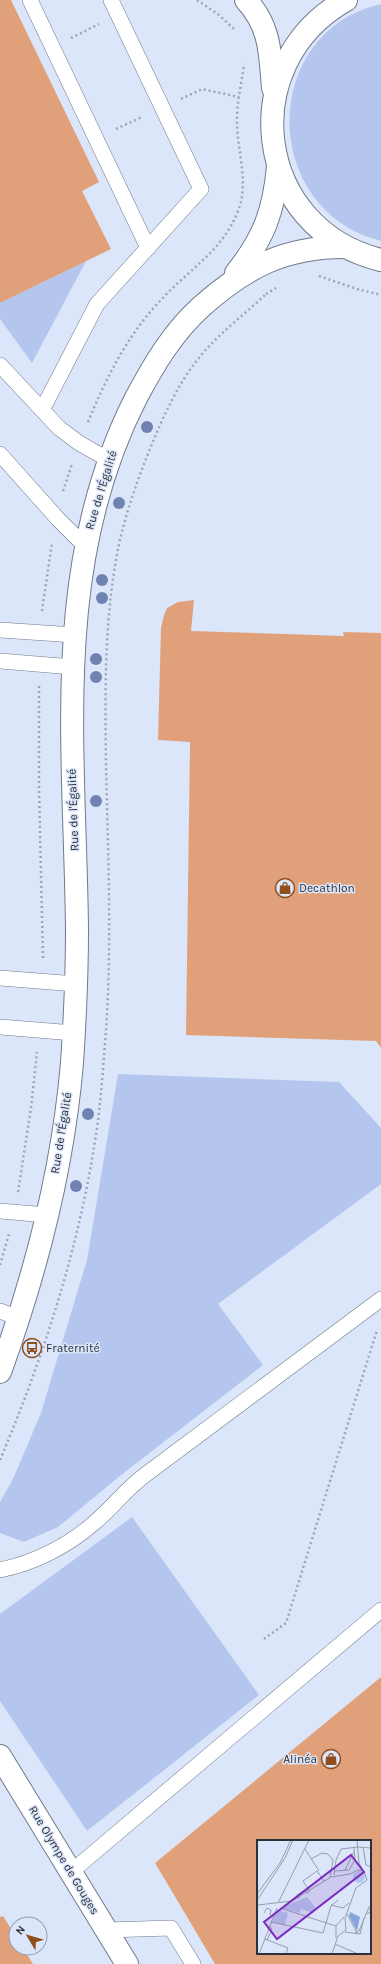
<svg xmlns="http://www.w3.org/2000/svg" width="381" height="1964" font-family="Karla,sans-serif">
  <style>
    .green { fill: #b4c6ed }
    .building { fill: #e0a17a; fill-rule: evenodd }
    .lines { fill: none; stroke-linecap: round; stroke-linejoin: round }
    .lane-casing { stroke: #717a8c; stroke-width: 16 }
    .street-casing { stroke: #717a8c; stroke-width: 24 }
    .path { stroke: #9da5b5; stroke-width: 2.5; stroke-dasharray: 2 3; stroke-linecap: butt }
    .lane { stroke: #fff; stroke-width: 15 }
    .street { stroke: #fff; stroke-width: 22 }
    .tree { fill: #7082b0 }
    .labels { text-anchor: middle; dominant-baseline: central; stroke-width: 3; stroke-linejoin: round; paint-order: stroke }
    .street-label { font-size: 12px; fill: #2c3037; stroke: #dce6fa }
    .poi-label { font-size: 12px; fill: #2c3037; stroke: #dce6fa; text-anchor: start }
    .inset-road { fill: none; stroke: #969dac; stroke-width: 1 }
    .view { fill: #7b2cbf; fill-opacity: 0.15; stroke: #7b2cbf; stroke-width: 2 }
    .inset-edge { fill: none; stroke: #2c3037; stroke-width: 2 }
  </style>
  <rect width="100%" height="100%" fill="#dce6fa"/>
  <g class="green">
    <path d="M381,4V241C260,211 258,32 381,4Z"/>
    <path d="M86,261L32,363L0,319V303Z"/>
    <path d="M118,1074L339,1082L381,1128V1184L218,1304L263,1365L125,1472L58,1527L24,1542L0,1533V1502L13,1479L41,1413L87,1260Z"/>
    <path d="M132,1517L259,1695L87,1831L0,1701V1614Z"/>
  </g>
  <g class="building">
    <path d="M0,0H11L99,182L82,191L111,249L0,303Z"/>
    <path d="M194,600L191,631L344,636L343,632L381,633V1048L376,1041L186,1035L190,742L158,740L161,628L164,615L167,608L178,602Z"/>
    <path d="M381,1677V1964H215L155,1863ZM258,1841H370V1953H258Z"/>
    <path d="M3,1916L16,1937V1948H23L33,1964H0V1917Z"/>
  </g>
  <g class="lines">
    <g class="lane-casing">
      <g id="lane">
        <path d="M30,0L148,248"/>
        <path d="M0,365L59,428L79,443L109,460"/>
        <path d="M42,410L97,304L201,189L111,0"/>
        <path d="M0,454L57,518L85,546"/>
        <path d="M0,630L75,635"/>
        <path d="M0,661L73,667"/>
        <path d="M0,978L76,984"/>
        <path d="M0,1027L74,1033"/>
        <path d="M0,1211L47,1215"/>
        <path d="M0,1311L19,1318"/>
        <path d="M0,1570C34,1563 68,1546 94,1523C112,1508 126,1489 145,1475C223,1416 303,1358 381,1299"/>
        <path d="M71,1872L381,1610"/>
        <path d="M107,1930L171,1928L193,1964"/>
      </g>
    </g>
    <g class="street-casing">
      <g id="street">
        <path d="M246,0C271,27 270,54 273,88"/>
        <path d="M346,0C233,64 254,229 381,260"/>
        <path d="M236,273C264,238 274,211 278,166"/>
        <path d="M0,1372C36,1273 63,1168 72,1063C75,1018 77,974 77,929C75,748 50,566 136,398C154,364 173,332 202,306C246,267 285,247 344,247"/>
        <path d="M0,1756L127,1964"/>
      </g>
    </g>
    <g class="path">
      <path d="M197,0L219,15L234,29"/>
      <path d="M71,38L99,24"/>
      <path d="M181,99L202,89L239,97"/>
      <path d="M116,129L142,117"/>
      <path d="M319,276L357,289L381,295"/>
      <path d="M266,294L276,288"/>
      <path d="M88,422C106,378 128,334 161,300C189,269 222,252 238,211C250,181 236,149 237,118C237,100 242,82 244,64"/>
      <path d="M63,491L72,464"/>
      <path d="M42,611L52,543"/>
      <path d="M39,686V789L43,959"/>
      <path d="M18,1192L31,1108L37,1052"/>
      <path d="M0,1265L9,1234"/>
      <path d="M0,1460C43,1358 78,1251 95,1141C101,1105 103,1067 106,1031C112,942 108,853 106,765C105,691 104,617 119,544C127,508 140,473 154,439C165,413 178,385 195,363C214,337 243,316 266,294"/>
      <path d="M264,1639L286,1623L377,1330"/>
    </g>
    <use href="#lane" class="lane"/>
    <use href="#street" class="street"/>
  </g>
  <g class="tree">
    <circle cx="147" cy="427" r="6"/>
    <circle cx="119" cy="503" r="6"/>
    <circle cx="102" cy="580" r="6"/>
    <circle cx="102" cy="598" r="6"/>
    <circle cx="96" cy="659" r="6"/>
    <circle cx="96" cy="677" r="6"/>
    <circle cx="96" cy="801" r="6"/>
    <circle cx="88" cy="1114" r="6"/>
    <circle cx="76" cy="1186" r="6"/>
  </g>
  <defs>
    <g id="shop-ring" transform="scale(1)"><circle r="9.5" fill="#dce6fa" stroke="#914e1e" stroke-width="1.5"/><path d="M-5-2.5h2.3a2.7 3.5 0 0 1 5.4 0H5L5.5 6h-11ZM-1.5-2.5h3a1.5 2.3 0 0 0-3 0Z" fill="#914e1e"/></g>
    <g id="bus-ring" transform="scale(1)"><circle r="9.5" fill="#dce6fa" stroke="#914e1e" stroke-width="1.5"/><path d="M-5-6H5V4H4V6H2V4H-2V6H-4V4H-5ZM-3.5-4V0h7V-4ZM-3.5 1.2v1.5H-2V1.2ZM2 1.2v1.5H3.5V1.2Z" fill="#914e1e"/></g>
  </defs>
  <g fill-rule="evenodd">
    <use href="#shop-ring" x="285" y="888"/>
    <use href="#bus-ring" x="32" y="1348"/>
    <use href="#shop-ring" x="331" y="1759"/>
  </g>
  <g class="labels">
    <g class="street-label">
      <text transform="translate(101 490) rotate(-73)">Rue de l'Égalité</text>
      <text transform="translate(73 810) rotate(-92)">Rue de l'Égalité</text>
      <text transform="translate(61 1133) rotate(-81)">Rue de l'Égalité</text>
      <text transform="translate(64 1860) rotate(59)">Rue Olympe de Gouges</text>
    </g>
    <g class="poi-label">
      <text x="299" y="888">Decathlon</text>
      <text x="46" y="1348">Fraternité</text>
      <text x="317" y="1759" text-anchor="end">Alinéa</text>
    </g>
  </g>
  <g transform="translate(257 1840)">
    <rect width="114" height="114" fill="#dce6fa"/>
    <path d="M96 37a6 6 0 1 1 12 0a6 6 0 1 1-12 0ZM50,57L58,67L57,73L44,69L43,73L27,69L26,67ZM20,70L31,73L28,85L16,82Z" fill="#b4c6ed"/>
    <path d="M93,72L103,77L100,91L92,76Z" fill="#89a3de"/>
    <path class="inset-road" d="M100,0L102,23L106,30M101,7L114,8M106,7L109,25L114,27M48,9L62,31M54,19L65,13L71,14L76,20L73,37M88,30L97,12M77,31L92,30L98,20L97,8M77,35L79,20L84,9L101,7M53,52L46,41L60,31L67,41M0,54L23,23L34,0M1,59L28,18L36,0M42,59L40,55L48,50L51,54M21,63L52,0M1,65L35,61L74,37L93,34L101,30L107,31L110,40L99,48L88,78L89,90L81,96L75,114M74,65L86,68L92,63M23,68L79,86M7,73L10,68L14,70L13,75M90,74L100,93M109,74L114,72L111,68L114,65M14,82L66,93L74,66L81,60M88,92L103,94L107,78M98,93L102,91L112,67M79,98V86L87,77M8,99L31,108L29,114M10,100L15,89L12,86M78,104L101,114M2,114L20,68"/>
    <path class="view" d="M94,15L107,32L20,99L7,82Z"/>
    <rect width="114" height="114" class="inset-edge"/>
  </g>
  <g transform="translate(28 1936) rotate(308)"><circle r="19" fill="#dce6fa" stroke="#969dac"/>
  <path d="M0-3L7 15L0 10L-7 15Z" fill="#914e1e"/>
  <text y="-6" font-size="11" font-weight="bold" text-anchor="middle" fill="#2c3037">N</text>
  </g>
</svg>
